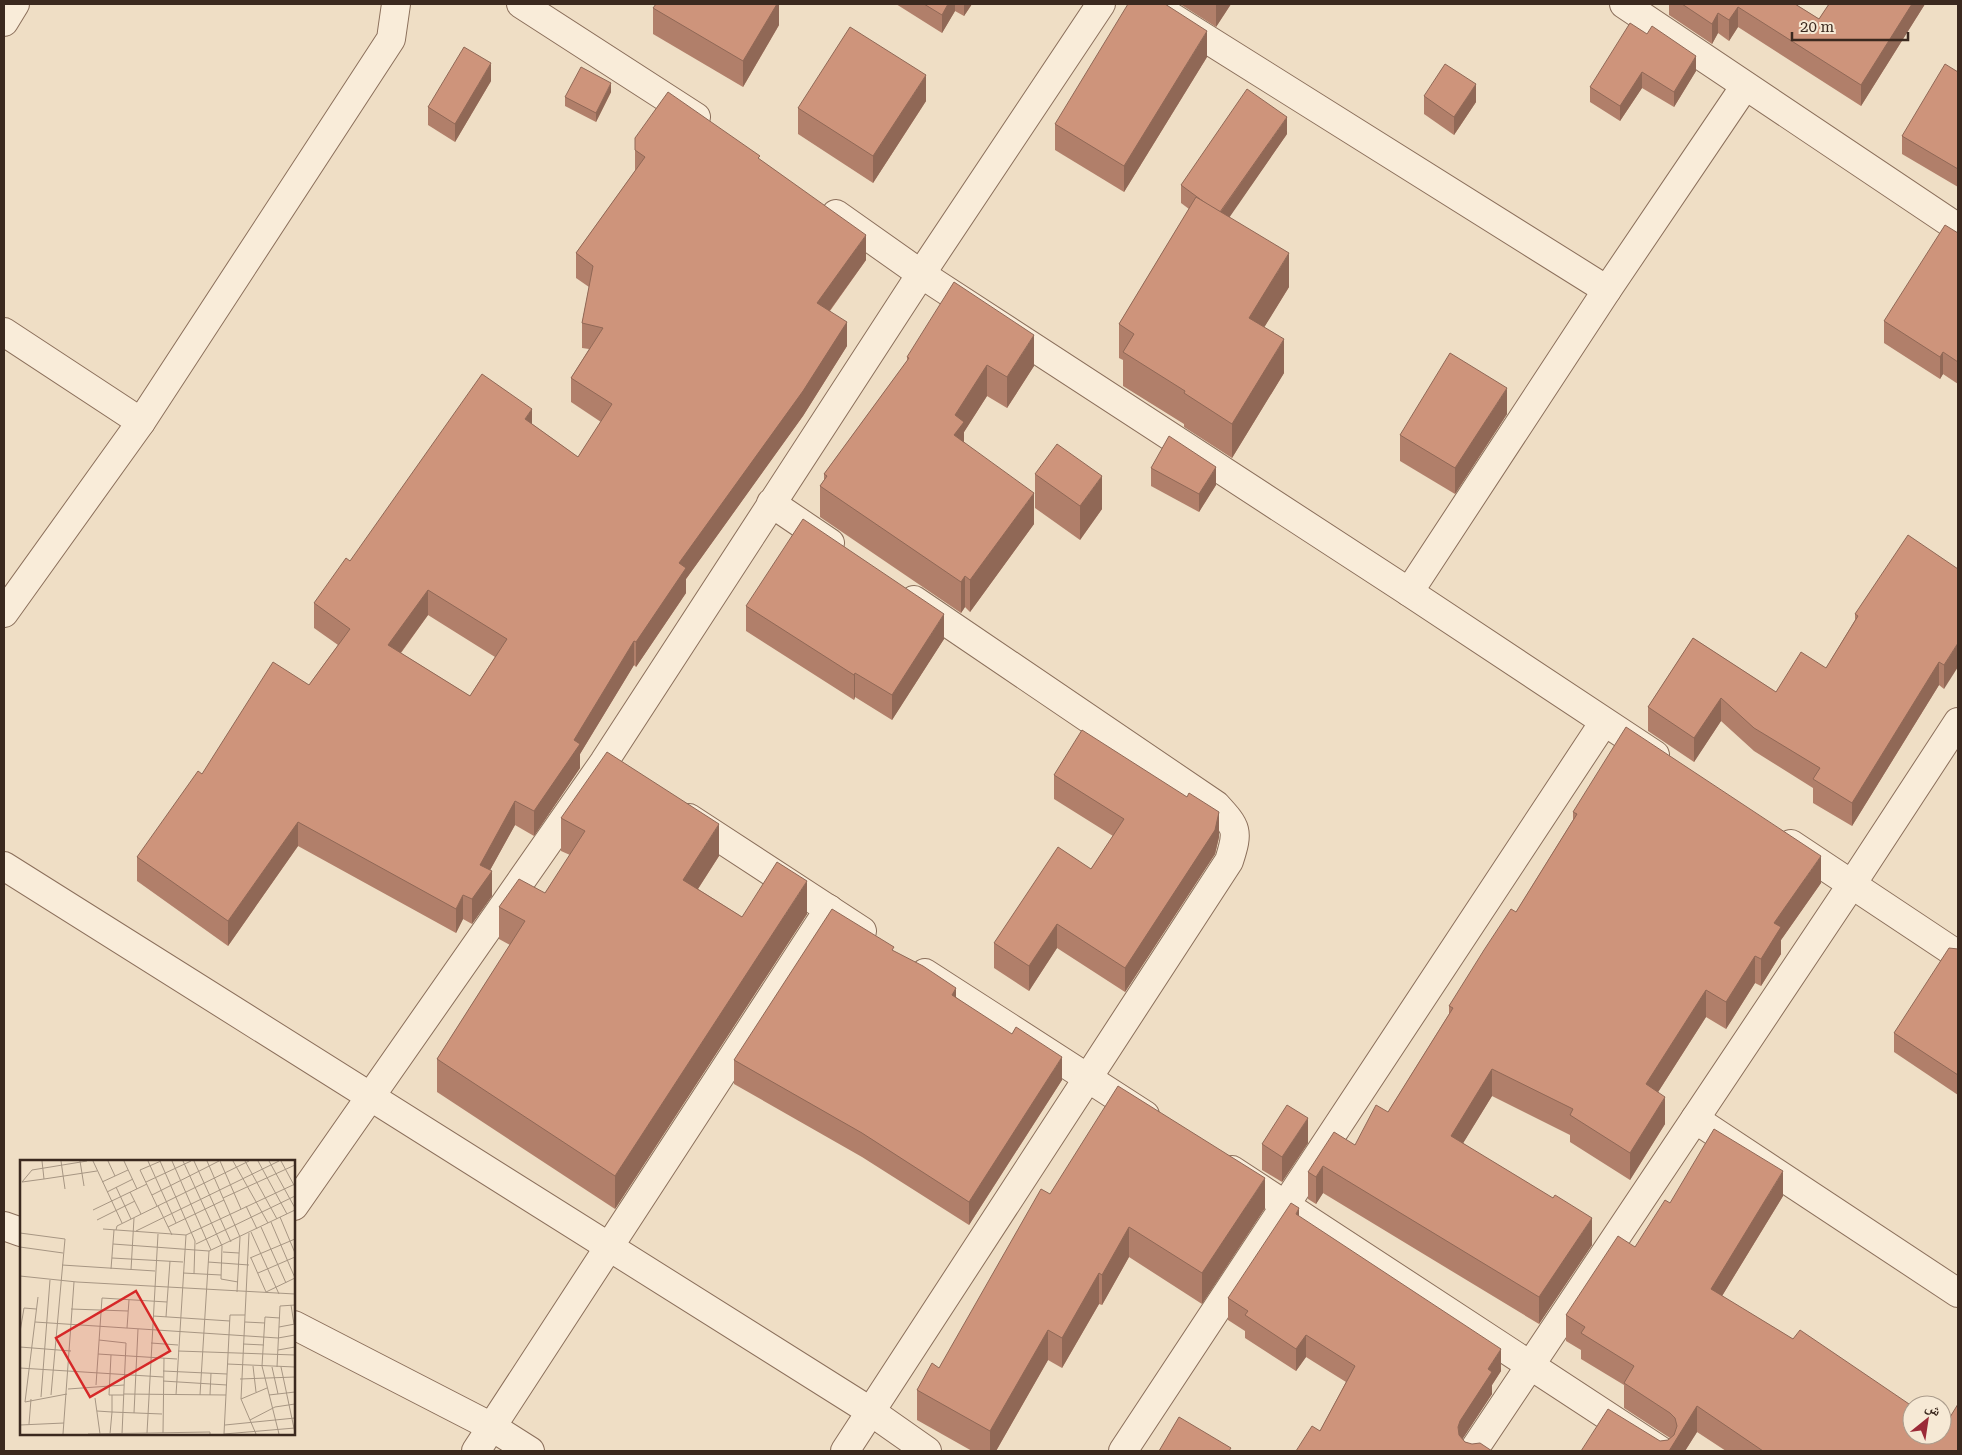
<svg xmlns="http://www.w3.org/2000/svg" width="1962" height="1455" font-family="'Roboto Serif','Noto Naskh Arabic',serif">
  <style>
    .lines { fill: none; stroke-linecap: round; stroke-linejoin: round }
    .minor-casing { stroke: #8b6f5b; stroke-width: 30 }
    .tertiary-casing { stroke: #8b6f5b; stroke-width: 30 }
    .minor { stroke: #f9ecd9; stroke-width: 28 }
    .tertiary { stroke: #f9ecd9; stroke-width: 28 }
    .wall { fill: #b17f6a; fill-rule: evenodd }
    .shaded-wall { fill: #906856 }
    .building { fill: #ce947b; stroke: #906856; fill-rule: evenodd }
    .inset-road { fill: none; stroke: #a79683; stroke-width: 1 }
    .view { fill: #d62828; fill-opacity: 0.15; stroke: #d62828; stroke-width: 2.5 }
    .inset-edge { fill: none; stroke: #3b291f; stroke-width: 2.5 }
  </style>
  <rect width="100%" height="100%" fill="#efdec5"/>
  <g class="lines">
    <g class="minor-casing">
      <g id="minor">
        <path d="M1151,4L1607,290"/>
        <path d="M1624,4L1958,228"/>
        <path d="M4,22L15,4"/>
        <path d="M4,332L141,422"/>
        <path d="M771,503L830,543"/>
        <path d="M1655,755L1409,592L1607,290L1745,86"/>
        <path d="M689,818L862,931"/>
        <path d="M1791,844L1958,955"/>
        <path d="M4,866L870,1411L927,1451"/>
        <path d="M925,973L1145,1115"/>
        <path d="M1695,1119L1958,1293"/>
        <path d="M1232,1170L1661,1451"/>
        <path d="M294,1206L604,762L921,274L1101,4"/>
        <path d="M4,1226L21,1232"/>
        <path d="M294,1325L492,1427L530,1451"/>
        <path d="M476,1451L829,909"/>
        <path d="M845,1451L1229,861C1239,830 1237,828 1216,805L914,600"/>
        <path d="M1123,1451L1604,722"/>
        <path d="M1473,1451L1852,884L1958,722"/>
      </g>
    </g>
    <g class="tertiary-casing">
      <g id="tertiary">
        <path d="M521,4L696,117"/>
        <path d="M836,214L921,274L1409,592"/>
        <path d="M4,613L141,422L391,39L396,4"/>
      </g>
    </g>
    <use href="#minor" class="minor"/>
    <use href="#tertiary" class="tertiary"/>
  </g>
  <g class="wall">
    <path d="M779,4V25L743,87L653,34V8Z"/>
    <path d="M896,4H972L964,16L955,11L942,33Z"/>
    <path d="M1180,4H1231L1216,27Z"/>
    <path d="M1669,4H1795L1819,19L1829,4H1925L1861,106L1738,27L1729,41L1718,33L1712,44L1669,15Z"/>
    <path d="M1647,34L1696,71L1674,107L1642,88L1620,121L1590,102V87Z"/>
    <path d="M1207,57L1124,192L1055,150V124Z"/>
    <path d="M1958,72V187L1902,154V136Z"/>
    <path d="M491,81L455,142L428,125V107Z"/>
    <path d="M611,92L596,122L565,106V97Z"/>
    <path d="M1424,96L1476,102L1454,135L1424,114Z"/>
    <path d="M926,101L873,183L798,134V108Z"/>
    <path d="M1287,134L1229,217L1289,287L1264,327L1284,373L1232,458L1184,427V424L1123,386V360L1119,358V324L1189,209L1181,203V185Z"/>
    <path d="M635,138L760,160L866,260L830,311L847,346L803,416L686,579V593L636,667L634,665L580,754V768L534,836L515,825L490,870L492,896L472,924L463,919L456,933L298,846L228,946L137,881V857L202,774L309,685L338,645L314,628V603L350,561L532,424L578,457L601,422L571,402V378L589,349L582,348V323L589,287L576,278V253L635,171ZM428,615L495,657L470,696L401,653Z"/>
    <path d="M1958,233V384L1943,374L1940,379L1884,343V321Z"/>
    <path d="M907,357L1034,366L1007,408L987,396L964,432V442L1034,524L970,612L965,607L961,613L820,517V486L824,480V474L907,361Z"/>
    <path d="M1507,414L1455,494L1400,461V435Z"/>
    <path d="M1151,468L1216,485L1199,512L1151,486Z"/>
    <path d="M1035,474L1102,509L1080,540L1035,508Z"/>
    <path d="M1958,569L1944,689L1939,685L1852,826L1813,803V788L1754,751L1721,721L1694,762L1648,731V707L1693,638L1776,692L1826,668L1855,620V614Z"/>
    <path d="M746,606L944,639L892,720L855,697L854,700L746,631Z"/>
    <path d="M1054,775L1219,837L1215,854L1125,992L1057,948L1029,991L994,968V943L1091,869L1113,836L1054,799Z"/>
    <path d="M1573,812L1821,883L1781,940V954L1761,986L1755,983L1726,1029L1706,1017L1658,1092L1665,1124L1630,1180L1570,1142V1135L1492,1096L1463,1143L1592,1245L1539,1324L1323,1193L1316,1204L1308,1199V1172L1355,1145L1388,1112L1449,1014V1006L1516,912L1573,820Z"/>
    <path d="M561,818L719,856L698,889L742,917L807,914L615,1209L437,1092V1059L510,945L499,939V907L545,893L570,855L561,851Z"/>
    <path d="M1958,949V1095L1894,1052V1033Z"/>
    <path d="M894,951L956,997L1062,1080L969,1225L862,1157L734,1084V1060Z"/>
    <path d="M1308,1143L1282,1182L1262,1170V1144Z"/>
    <path d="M1050,1194L1265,1208L1202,1304L1129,1257L1102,1305L1099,1304L1062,1368L1048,1360L996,1451H972L917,1420V1390L939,1368Z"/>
    <path d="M1783,1196L1722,1296L1958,1451H1726L1697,1432L1685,1451H1581L1660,1441L1668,1440L1670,1438L1624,1408V1385L1581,1359V1350L1566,1341V1315L1635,1247L1670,1203Z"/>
    <path d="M1299,1217L1501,1371L1492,1385V1394L1462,1439L1465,1442L1492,1451L1320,1431L1346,1382L1306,1357L1296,1371L1245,1338V1331L1228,1320V1298Z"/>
  </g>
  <g class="shaded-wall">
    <path d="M777,4H779V25L743,87V61Z"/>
    <path d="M948,4H955V11L942,33V15Z"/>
    <path d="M964,4H972L964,16Z"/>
    <path d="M1218,4H1231L1216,27V5Z"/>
    <path d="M1912,4H1925L1861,106V85Z"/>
    <path d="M1738,7V27L1729,41V20Z"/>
    <path d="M1718,13V33L1712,44V24Z"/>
    <path d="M1207,31V57L1124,192V166Z"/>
    <path d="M1696,56V71L1674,107V92Z"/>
    <path d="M491,63V81L455,142V124Z"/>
    <path d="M1642,72V88L1620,121V106Z"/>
    <path d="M926,75V101L873,183V156Z"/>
    <path d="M611,83V92L596,122V113Z"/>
    <path d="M1476,84V102L1454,135V117Z"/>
    <path d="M1287,117V134L1220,231V213Z"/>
    <path d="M866,235V260L817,328V303Z"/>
    <path d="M1289,253V287L1249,352V318Z"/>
    <path d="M847,322V346L803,416L686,579V593L636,667V642L679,563Z"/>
    <path d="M1034,335V366L1007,408V377Z"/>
    <path d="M1284,339V373L1232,458V424Z"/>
    <path d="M1943,352V374L1940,379V357Z"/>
    <path d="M987,365V396L964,432V453L954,435L955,415Z"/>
    <path d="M1507,388V414L1455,494V468Z"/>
    <path d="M532,409V433L525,419Z"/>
    <path d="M1216,467V485L1199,512V494Z"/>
    <path d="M1102,476V509L1080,540V506Z"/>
    <path d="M1034,493V524L970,612V580Z"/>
    <path d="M965,576V607L961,613V582Z"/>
    <path d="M428,590V615L388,670V645Z"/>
    <path d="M944,614V639L892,720V695Z"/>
    <path d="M634,641V665L580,754V768L534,836V811L574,740Z"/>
    <path d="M1958,643V667L1944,689V665Z"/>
    <path d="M1939,662V685L1852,826V803Z"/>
    <path d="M855,673V697L854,700V675Z"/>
    <path d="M1721,698V721L1694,762V738Z"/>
    <path d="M515,801V825L483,883L492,871V896L472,924V899L480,865Z"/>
    <path d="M1219,812V837L1215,854L1125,992V968Z"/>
    <path d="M298,822V846L228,946V921Z"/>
    <path d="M719,824V856L683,912V880Z"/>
    <path d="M1821,856V883L1781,940V954L1761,986V959L1774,923Z"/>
    <path d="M807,881V914L615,1209V1176Z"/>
    <path d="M463,895V919L456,933V909Z"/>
    <path d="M1057,924V948L1029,991V966Z"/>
    <path d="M1755,956V983L1726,1029V1002Z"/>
    <path d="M956,988V1011L952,995Z"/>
    <path d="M1706,990V1017L1646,1111V1084Z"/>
    <path d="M1062,1057V1080L969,1225V1202Z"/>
    <path d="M1492,1069V1096L1451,1163V1136Z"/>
    <path d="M1665,1097V1124L1630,1180V1153Z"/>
    <path d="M1308,1118V1143L1282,1182V1157Z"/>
    <path d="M1323,1166V1193L1316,1204V1177Z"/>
    <path d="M1783,1171V1196L1711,1314V1289Z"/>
    <path d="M1265,1178V1208L1202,1304V1273Z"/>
    <path d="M1299,1208V1230L1296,1214Z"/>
    <path d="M1592,1218V1245L1539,1324V1297Z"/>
    <path d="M1129,1227V1257L1102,1305V1275Z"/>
    <path d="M1099,1273V1304L1062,1368V1338Z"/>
    <path d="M1048,1330V1360L996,1451H990V1431Z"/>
    <path d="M1306,1335V1357L1296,1371V1349Z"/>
    <path d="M1501,1349V1371L1492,1385V1394L1460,1443L1458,1427L1460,1421L1488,1369Z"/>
    <path d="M1697,1406V1432L1685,1451H1669Z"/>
  </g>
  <g class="building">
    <path d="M656,4H777L743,61L653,8Z"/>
    <path d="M924,4H948L942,15Z"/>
    <path d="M1128,4H1165L1207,31L1124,166L1055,124Z"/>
    <path d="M1682,4H1795L1819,19L1829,4H1912L1861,85L1738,7L1729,20L1718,13L1712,24Z"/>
    <path d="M1630,23L1647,34L1652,26L1696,56L1674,92L1642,72L1620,106L1590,87Z"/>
    <path d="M850,27L926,75L873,156L798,108Z"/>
    <path d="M464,47L491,63L455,124L428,107Z"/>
    <path d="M1445,64L1476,84L1454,117L1424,96Z"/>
    <path d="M1945,64L1958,72V169L1902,136Z"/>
    <path d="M581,67L611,83L596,113L565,97Z"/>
    <path d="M1247,89L1287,117L1220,212L1208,205L1181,185Z"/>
    <path d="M668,92L760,156L758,158L866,235L817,303L847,322L803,391L679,563L686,568L636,642L634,641L574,740L580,744L534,811L515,801L480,865L492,871L472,899L463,895L456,909L298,822L228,921L137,857L198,771L202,774L273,662L309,685L350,629L314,603L346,558L350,561L482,374L532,409L525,419L578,457L612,404L571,378L603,328L582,323L593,266L576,253L645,157L635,150V138ZM428,590L507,639L470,696L388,645Z"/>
    <path d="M1196,197L1289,253L1249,318L1284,339L1232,424L1184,393L1185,391L1123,352L1134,334L1119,324Z"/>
    <path d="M1945,225L1958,233V362L1943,352L1940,357L1884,321Z"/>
    <path d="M954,282L1034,335L1007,377L987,365L955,415L964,422L954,435L1034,493L970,580L965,576L961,582L820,486L827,476L824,474L909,358L907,357Z"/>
    <path d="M1450,353L1507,388L1455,468L1400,435Z"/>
    <path d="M1169,436L1216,467L1199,494L1151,468Z"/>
    <path d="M1057,444L1102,476L1080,506L1035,474Z"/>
    <path d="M803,519L944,614L892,695L855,673L854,675L746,606Z"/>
    <path d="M1908,535L1958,569V643L1944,665L1939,662L1852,803L1813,779L1820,768L1754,728L1721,698L1694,738L1648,707L1693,638L1776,692L1801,652L1826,668L1858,616L1855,614Z"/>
    <path d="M1626,727L1821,856L1774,923L1781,927L1761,959L1755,956L1726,1002L1706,990L1646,1084L1665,1097L1630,1153L1570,1115L1573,1109L1492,1069L1451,1136L1553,1198L1555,1195L1592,1218L1539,1297L1323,1166L1316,1177L1308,1172L1334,1132L1355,1145L1376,1105L1388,1112L1453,1008L1449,1006L1484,950L1511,909L1516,912L1577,814L1573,812Z"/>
    <path d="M1082,730L1187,797L1189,793L1219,812L1215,830L1125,968L1057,924L1029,966L994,943L1058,847L1091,869L1124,819L1054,775Z"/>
    <path d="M607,752L719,824L683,880L742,917L777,862L807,881L615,1176L437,1059L525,921L499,907L519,879L545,893L585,831L561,818Z"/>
    <path d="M832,909L894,947L892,950L923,966L956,988L952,995L1012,1034L1016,1027L1062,1057L969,1202L862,1133L734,1060Z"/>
    <path d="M1949,948L1958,949V1075L1894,1033Z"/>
    <path d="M1118,1086L1265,1178L1202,1273L1129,1227L1102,1275L1099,1273L1062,1338L1048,1330L990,1431L917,1390L932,1363L939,1368L1041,1189L1050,1194Z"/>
    <path d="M1287,1105L1308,1118L1282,1157L1262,1144Z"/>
    <path d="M1714,1129L1783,1171L1711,1289L1793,1339L1800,1330L1912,1406V1435H1942V1426L1944,1427L1958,1404V1451H1763L1697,1406L1669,1451H1581L1608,1409L1660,1441L1668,1440L1674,1435L1677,1426L1675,1418L1670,1413L1624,1383L1634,1366L1581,1333L1585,1327L1566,1315L1618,1236L1635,1247L1665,1200L1670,1203Z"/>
    <path d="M1291,1203L1299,1208L1296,1214L1501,1349L1488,1369L1492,1372L1460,1421L1458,1427L1459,1435L1465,1442L1472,1444L1480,1443L1492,1451H1296L1312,1426L1320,1431L1355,1366L1306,1335L1296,1349L1245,1315L1248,1311L1228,1298Z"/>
    <path d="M1179,1417L1231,1448L1229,1451H1159Z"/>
  </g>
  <g transform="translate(20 1160)">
    <rect width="275" height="275" fill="#efdec5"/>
    <path class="inset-road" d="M22,1L24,19L77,11M41,1L45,29M60,1L64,26M73,1L102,63M88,1L95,16M104,1L117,29M128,1L156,63M140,1L175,81L174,114M152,1L191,90M163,1L202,86L201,119L218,122M174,1L211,82M187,1L220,77L217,132M200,1L221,49M213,1L248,63M225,1L257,59M238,1L267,54M249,1L275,48M261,1L275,27M2,22L12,10L67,1M2,22L24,19M82,22L108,10M126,22L171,1M96,27L111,59M87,32L113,19M110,32L121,54M132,35L199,1M203,38L275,5M137,46L120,10L141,1M138,46L152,75M226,46L237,69M73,50L127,24M260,57L275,93M77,60L115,41M251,62L275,118M148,67L204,40M241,67L266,123M83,69L166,75L275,24M96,70L97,66L229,1M116,71L259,1M231,72L259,134M0,73L45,79L31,235M229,73L221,239L236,274M93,84L189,91L275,50M176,84L275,36M0,87L43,93M203,92L219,93M92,98L163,102M230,98L275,79M231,98L246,132M188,102L229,105M42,105L135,111M91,109L94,70M111,110L114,58M163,113L201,115M238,113L275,97M0,116L57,122L275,134M246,132L275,118M18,137L5,242L47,234M271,145L274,164M51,149L108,151M133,156L210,161M146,157L150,101M15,162L258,178L275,175M225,162L245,163M259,167L275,164M107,168L109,140M0,172L4,148L16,149M79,180L106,183L102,274M131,183L158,185M223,184L244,185M0,187L51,191M258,190L275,187M158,191L275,195M78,194L157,199M91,195L89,235H104M207,204L275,207M233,206L236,232M252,207L258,234M257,207L260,146L275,145M261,207L275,273M0,208L143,217M143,211L207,214M220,219L275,217M143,221L207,225M76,225L82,138L147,142M48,229L104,225M104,234L206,235M156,235L166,75M180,235L189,91M190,235L191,213M249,235L275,232M21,237L30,120M75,238L80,274M221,239L247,228M77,251L92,252V235M114,253L118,169M230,260L255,247L275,244M9,264L11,239M0,265L44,263M205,265L275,258M127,273L138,74M143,273L144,198M43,274L54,122M68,274L190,272V274M90,274L92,252L142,254M204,274L210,155H225M204,274L275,268M259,274L242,206L245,157L260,158"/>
    <path class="view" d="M116,131L150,191L70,237L36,178Z"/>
    <rect width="275" height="275" class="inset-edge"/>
  </g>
  <rect width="1962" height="1455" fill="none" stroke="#3b291f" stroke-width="10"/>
  <g transform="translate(1927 1420) rotate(30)"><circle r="24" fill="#f6e9d5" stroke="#ab9c8c"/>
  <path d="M0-4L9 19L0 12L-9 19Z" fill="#9b2a37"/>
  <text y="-8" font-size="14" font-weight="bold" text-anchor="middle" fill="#3b291f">ش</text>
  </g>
  <path d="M1792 32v8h116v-8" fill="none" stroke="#3b291f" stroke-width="2.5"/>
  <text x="1800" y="32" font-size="15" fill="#3b291f" stroke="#f6e9d5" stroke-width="4" paint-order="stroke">20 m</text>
</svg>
